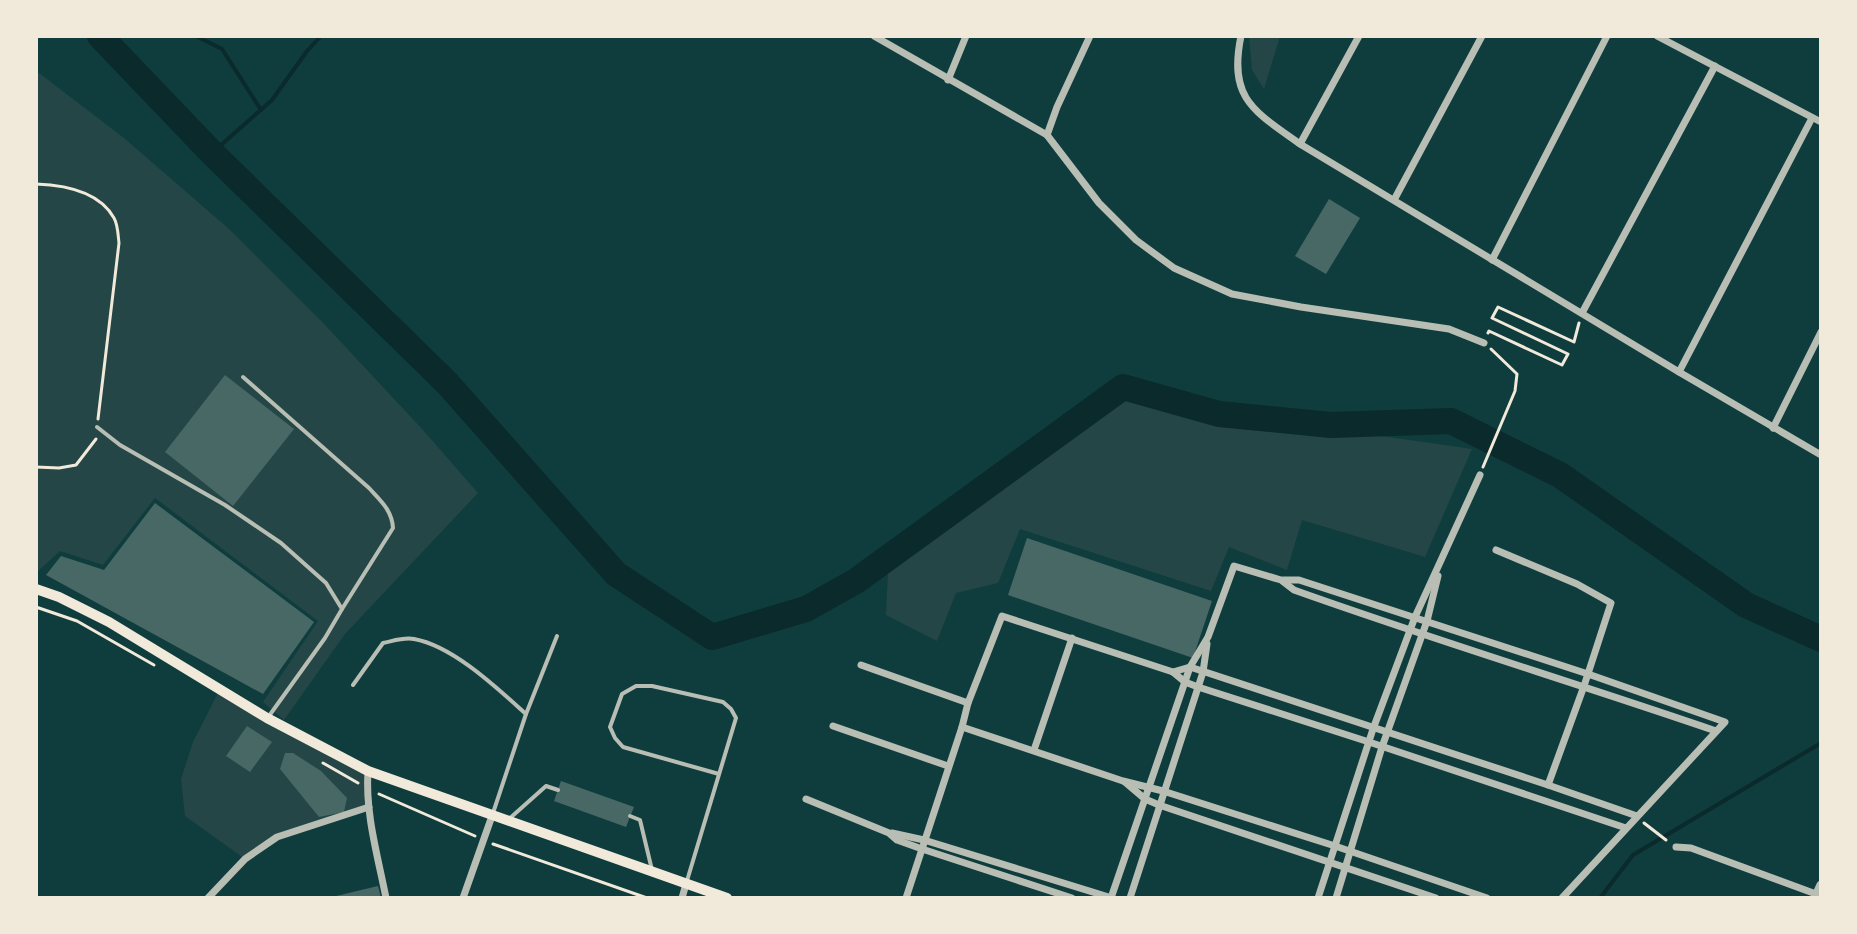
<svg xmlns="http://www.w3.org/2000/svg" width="1857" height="934" font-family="Barlow,sans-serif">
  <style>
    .green { fill: #244646 }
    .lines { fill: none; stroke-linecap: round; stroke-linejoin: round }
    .stream { stroke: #0a2a2b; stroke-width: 4 }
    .river { stroke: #0a2a2b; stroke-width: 26 }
    .building { fill: #486865 }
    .path { stroke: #f1e9da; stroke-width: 3 }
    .service { stroke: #b8beb3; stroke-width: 4 }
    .minor { stroke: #b8beb3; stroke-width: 7 }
    .tertiary { stroke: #b8beb3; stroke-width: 9 }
    .secondary { stroke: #f1e9da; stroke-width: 10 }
  </style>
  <rect width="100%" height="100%" fill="#0f3d3e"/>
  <g class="green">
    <path d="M1249,36H1280L1264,89L1252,70Z"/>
    <path d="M39,73L124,138L229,229L326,326L423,430L478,493L345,634L284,720L263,702L318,621L155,498L103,565L60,551L36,573V74Z"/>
    <path d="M1118,398L1472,449L1425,557L1302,520L1287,570L1229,547L1211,591L1020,529L998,583L956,593L937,641L886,615L888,572Z"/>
    <path d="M221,687L368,771L369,807L277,837L245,859L185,816L181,779L193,742Z"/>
  </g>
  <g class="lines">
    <g class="stream">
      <path d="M196,36L222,49L261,110"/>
      <path d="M212,153L272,100L307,51L321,36"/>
      <path d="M1600,898L1633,855L1821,743"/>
    </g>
    <path class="river" d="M100,36L212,153L447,383L616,574L712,637L806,609L856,581L1123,387L1219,414L1331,425L1451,421L1560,475L1746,605L1821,639"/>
  </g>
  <g class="building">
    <path d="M1329,199L1360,218L1326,274L1295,256Z"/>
    <path d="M225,375L294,429L233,506L165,452Z"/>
    <path d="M155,503L314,622L263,694L46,575L61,556L104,570Z"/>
    <path d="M1027,538L1212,601L1193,658L1008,595Z"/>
    <path d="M247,726L272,742L250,772L226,756Z"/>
    <path d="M285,753H293L321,771L347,798L344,812L319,817L280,769Z"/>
    <path d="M561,781L634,807L626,827L554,801Z"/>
    <path d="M378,886L381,898H332V897Z"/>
  </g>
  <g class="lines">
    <g class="path">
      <path d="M36,184C64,185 99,191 114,218C118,225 118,235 119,243L98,419"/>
      <path d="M1488,333L1489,331L1562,365L1568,354L1492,318L1498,307L1574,342L1579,323"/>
      <path d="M36,467L59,468L76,465L96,439"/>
      <path d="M1483,467L1515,391L1517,374L1491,349"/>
      <path d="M36,607L77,621L154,665"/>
      <path d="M323,763L358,783"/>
      <path d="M379,794L475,836"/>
      <path d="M1644,823L1666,840"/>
      <path d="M493,844L647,898"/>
    </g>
    <g class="service">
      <path d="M243,377L369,488C380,500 392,510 393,528L342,609"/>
      <path d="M97,427L120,445L225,505L281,543L326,583L342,609L325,638L269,716"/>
      <path d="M353,685L383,643C393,641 404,637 414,639C453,646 497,688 526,714"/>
      <path d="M493,813L526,714L557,636"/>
      <path d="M630,816L640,820L652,870"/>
      <path d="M509,819L546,786L558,790"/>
      <path d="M686,884L736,718L731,709L723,702L652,686H636L622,694L610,727L615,738L623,747L719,774"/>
    </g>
    <g class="minor">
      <path d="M874,36L1047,135L1099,203L1136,240L1174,268L1232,294L1301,307L1449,329L1484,343"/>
      <path d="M1241,36C1228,99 1254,111 1300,144L1679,372L1821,455"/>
      <path d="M1657,36L1821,122"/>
      <path d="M948,80L966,36"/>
      <path d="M1047,135L1057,107L1090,36"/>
      <path d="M1300,144L1359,36"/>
      <path d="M1394,200L1482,36"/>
      <path d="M1492,260L1607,36"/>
      <path d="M1582,313L1715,66"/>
      <path d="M1679,372L1812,118"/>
      <path d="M1773,428L1821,332"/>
      <path d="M1496,550L1577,584L1611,603L1584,686L1548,785"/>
      <path d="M1283,580H1299L1588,674L1725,722L1562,898"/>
      <path d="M861,665L968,703"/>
      <path d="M1173,672L1190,667L1548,785L1637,816"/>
      <path d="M833,726L948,766"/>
      <path d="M962,727L1123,781L1163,791L1335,846L1487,898"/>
      <path d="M1034,750L1072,638"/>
      <path d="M368,771C365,813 378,857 386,898"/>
      <path d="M1125,782L1145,799L1159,805L1436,898"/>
      <path d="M806,799L889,833L897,840L922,849L1072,898"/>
      <path d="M892,833L924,840L1112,898"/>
      <path d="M1676,847L1691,848L1816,894"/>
      <path d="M208,898L245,859L277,837L369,807"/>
      <path d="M463,898L492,816"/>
      <path d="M682,898L686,884"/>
      <path d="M906,898L962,727L968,703L1002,616L1173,672L1185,682L1198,687L1369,742L1626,828"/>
      <path d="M1111,898L1190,667L1208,637L1234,566L1281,580L1294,590C1434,640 1576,683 1716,731"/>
      <path d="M1130,898L1203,672L1207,644"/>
      <path d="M1318,898L1373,729L1415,617L1480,475"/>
      <path d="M1336,898L1382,747L1427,621L1438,576"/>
    </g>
    <path class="tertiary" d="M1815,898L1821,885"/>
    <path class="secondary" d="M36,589L59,597L109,622L267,718L368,771L727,898"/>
  </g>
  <rect width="1857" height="934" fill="none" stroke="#f1e9da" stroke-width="76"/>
</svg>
